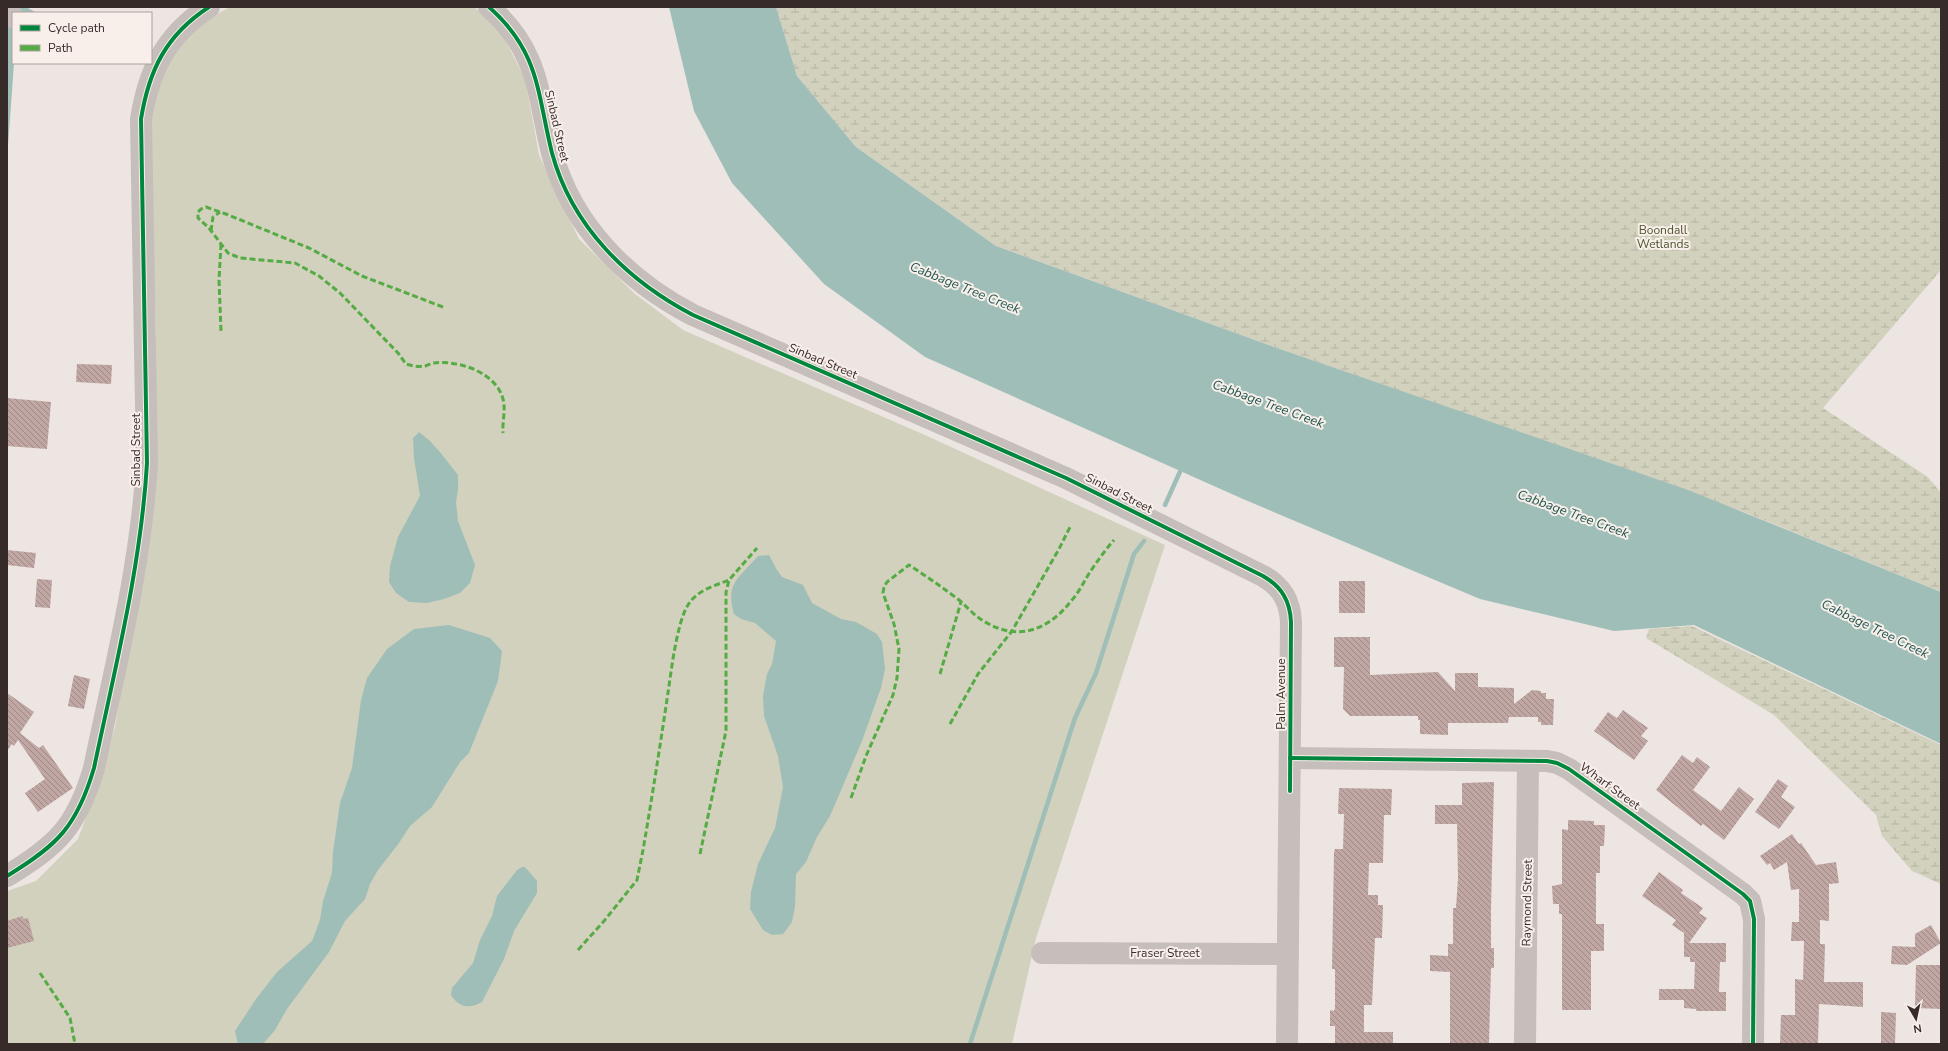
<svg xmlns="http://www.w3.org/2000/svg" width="1948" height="1051" font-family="'Nunito Sans',sans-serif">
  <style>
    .green { fill: #d2d1bd }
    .wetland { fill: url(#wetland-marsh) }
    .water { fill: #9fbeb8 }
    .pier { fill: #ede5e2 }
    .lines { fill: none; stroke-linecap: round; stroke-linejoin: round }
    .stream { stroke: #9fbeb8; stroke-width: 4.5 }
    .building { fill: url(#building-back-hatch) }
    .minor { stroke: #c6bebb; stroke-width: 22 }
    .quiet { stroke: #55ab44; stroke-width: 3; stroke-dasharray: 6 3; stroke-linecap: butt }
    .cycleway-casing { stroke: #f9efea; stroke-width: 6 }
    .cycleway { stroke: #00873e; stroke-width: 4 }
    .labels { text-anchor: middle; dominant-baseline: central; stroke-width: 4; stroke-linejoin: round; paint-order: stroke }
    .street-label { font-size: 12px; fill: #372b29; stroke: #f9efea }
    .park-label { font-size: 12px; fill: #4e542e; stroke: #f9efea }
    .water-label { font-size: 13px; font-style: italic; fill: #205750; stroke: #f9efea }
  </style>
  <defs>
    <pattern id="wetland-marsh" width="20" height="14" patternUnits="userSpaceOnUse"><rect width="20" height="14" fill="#d2d1bd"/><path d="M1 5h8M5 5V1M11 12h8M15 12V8" fill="none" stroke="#b5b4a2"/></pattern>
    <pattern id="building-back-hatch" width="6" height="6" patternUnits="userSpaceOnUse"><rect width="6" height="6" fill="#c0a7a4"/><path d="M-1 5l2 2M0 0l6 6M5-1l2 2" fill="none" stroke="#9d8886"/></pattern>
  </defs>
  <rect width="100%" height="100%" fill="#ede5e2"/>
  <path class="green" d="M230,7H474L496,23L525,78L539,155L579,239L635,294L683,330L925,435L1165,545L1036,938L1012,1044H7V891L36,881L78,839L99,783L115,727L151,517L156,325L149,173V122L156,87L177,47L208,19Z"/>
  <g class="wetland">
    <path d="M776,7H1941V270L1823,408L1928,477L1941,493V592L1749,514L1277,348L996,246L856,147L797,76Z"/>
    <path d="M1692,626L1941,745V884L1912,871L1882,836L1876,815L1774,715L1646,638L1649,629Z"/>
  </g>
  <g class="water">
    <path d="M7,7H26L37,13H13V63H17L7,188Z"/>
    <path d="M669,7H776L797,76L856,147L996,246L1277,348L1688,490L1941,592V744L1694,625L1614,631L1480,599L1243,499L925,357L824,284L732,183L694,111Z"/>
    <path d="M419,432L429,440L440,452L458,475V490L456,502L458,521L475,565L470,583L460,593L444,599L427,603L409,602L396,593L389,582L390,566L398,537L420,496L414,458L413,438Z"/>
    <path d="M769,555L777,570L782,577L803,585L812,603L841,619L856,622L877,634L882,642L885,669L881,688L862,741L830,816L817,837L806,862L796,874L795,907L792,922L783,934L772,935L763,930L750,909L751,892L758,864L775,828L783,787L778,756L764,716L763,696L767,674L772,664L776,641L755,623L741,619L734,614C725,583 739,578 758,556Z"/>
    <path d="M449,625L490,638L502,651L498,681L469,753L460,762L432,807L410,826L399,843L378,870L370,884L365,899L345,921L329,952L287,1009L275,1030L263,1044H238L235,1031L256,999L277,972L312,941L320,920L323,901L332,873L333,852L340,803L352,768L361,700L367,678L387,649L414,629Z"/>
    <path d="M522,867H525L537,881V893L514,931L504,959L482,1002C470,1009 459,1008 451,995L452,988L473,963L480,940L492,916L497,896L517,870Z"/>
  </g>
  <path class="pier" d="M14,63H18L12,156L7,190V160Z"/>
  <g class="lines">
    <g class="stream">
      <path d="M1165,505L1183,465"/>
      <path d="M970,1044L1075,718L1096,673L1134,554L1144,541"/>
    </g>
  </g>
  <g class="building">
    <path d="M77,364L112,365L111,384L76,382Z"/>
    <path d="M7,398L51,402L47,449L7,446Z"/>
    <path d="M7,550L36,553L34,568L7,565Z"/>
    <path d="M37,579L52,580L50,608L35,607Z"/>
    <rect x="1339" y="581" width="26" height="32"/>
    <path d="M1334,637H1370V675L1438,672L1455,691V673H1478V687L1514,688V704L1532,690L1541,691V693H1546V699H1554L1553,725H1541V722H1538V717H1509L1508,723H1448V735L1420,734V720H1418V716H1350L1343,709L1344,667H1334Z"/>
    <path d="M74,675L90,679L84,709L68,706Z"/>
    <path d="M7,693L34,712L20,733L39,748L43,745L73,788L38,812L25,793L45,779L18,740L14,746L12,744L7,751Z"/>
    <path d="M1623,710L1648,728L1641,736L1648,741L1634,760L1594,731L1608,712L1617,718Z"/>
    <path d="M1682,755L1693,763L1697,757L1710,767L1693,790L1721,811L1739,787L1754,799L1724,840L1703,824L1701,826L1656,790Z"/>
    <path d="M1778,779L1788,786L1781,797L1795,807L1779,829L1755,812Z"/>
    <path d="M1494,782L1491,908V948H1494V968H1491L1489,1044H1450V972L1430,971V955L1448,956V944H1453V908H1456L1458,878L1457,824H1435V805H1462V783Z"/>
    <path d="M1339,788L1392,789L1391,815H1384L1383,863H1369L1368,895H1378V905H1383L1382,938H1375L1372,1005H1364V1032H1393V1044H1335V1026H1330V1010L1334,1011L1335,1008V969H1332L1334,852L1335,849H1343L1344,814H1338Z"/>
    <path d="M1568,820L1594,821V825H1605L1604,846H1600V873H1596V924H1604V951H1591V1010H1562V914H1559V904H1553L1552,886L1562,884V829L1568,830Z"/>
    <path d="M1792,834L1799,844L1801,843L1816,865L1836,862L1839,883L1829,884V921L1820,920V944H1825L1824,982H1863V1007L1819,1004L1818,1044H1780L1781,1015H1795V979L1803,980L1804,941H1791L1792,922H1799V889L1791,890L1787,862L1774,870L1770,863L1767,865L1760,856Z"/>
    <path d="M1659,872L1683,890L1681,893L1703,908L1699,913L1707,918L1689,943H1726V962H1720L1719,992H1726V1011H1696V1009L1684,1008V1000H1659V989H1694L1695,962H1690V957H1684V933L1672,925L1676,920L1642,896Z"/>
    <path d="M22,916L24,919L28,918L34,941L7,948V921Z"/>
    <path d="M1931,925L1941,943L1907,965L1891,964L1892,946L1915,947V934Z"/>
    <path d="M1916,965H1941V1009L1915,1008Z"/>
    <path d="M1881,1012L1896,1013L1895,1044H1881Z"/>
  </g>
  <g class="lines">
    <g class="minor">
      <path d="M489,7C540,52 537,93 552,153C572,227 628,281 693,315L1066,478L1263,576C1282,587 1290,601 1291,622L1287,1044"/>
      <path d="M7,15L13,17"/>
      <path d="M1290,758L1547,761L1557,763L1569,769L1743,894L1750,901L1754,919L1753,1044"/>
      <path d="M7,876C58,845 77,826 94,768C115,668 141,566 147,463L141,119C149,70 166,35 209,7"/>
      <path d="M1042,953L1288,954"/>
      <path d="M1525,1044L1528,762"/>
    </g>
    <g class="quiet">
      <path d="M211,231L213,217L220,212"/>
      <path d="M221,244L219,280L221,331"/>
      <path d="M443,307L362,276L309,248L226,214L206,207L201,209L198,212V218L209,228L228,253L240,258L295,263L319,276L340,293L398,353L406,364C412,366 419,367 425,366C428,365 431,363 434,363C458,360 496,372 503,399C506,410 502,422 503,433"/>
      <path d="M940,674L961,602"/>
      <path d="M950,724L978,674L1012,631L1059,549L1071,525"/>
      <path d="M851,798L866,756L893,695L897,678L899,649L894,624L883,593L884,587L887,582L909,565C926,576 942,587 959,600C966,606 972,613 979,618C1015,643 1047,632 1072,600C1080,591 1085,579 1092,569C1099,559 1106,549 1114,540"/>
      <path d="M700,854L726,731V592L729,580L757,548"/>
      <path d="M578,950L604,921L637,880L643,850C652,798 660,746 668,693C671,672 677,622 688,605C697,590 714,586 729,580"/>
      <path d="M40,973L70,1018L75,1044"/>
    </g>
    <g class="cycleway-casing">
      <g id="cycleway">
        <path d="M489,7C540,52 537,93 552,153C572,227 628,281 693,315L1066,478L1263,576C1282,587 1290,601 1291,622L1290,791"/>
        <path d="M1290,758L1547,761L1557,763L1569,769L1743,894L1750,901L1754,919L1753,1044"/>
        <path d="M7,876C58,845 77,826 94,768C115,668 141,566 147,463L141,119C149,70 166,35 209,7"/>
      </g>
    </g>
    <use href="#cycleway" class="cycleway"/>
  </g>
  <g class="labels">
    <g class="street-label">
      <text transform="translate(557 126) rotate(77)">Sinbad Street</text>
      <text transform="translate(823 361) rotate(23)">Sinbad Street</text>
      <text transform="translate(136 450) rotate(-90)">Sinbad Street</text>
      <text transform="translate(1119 493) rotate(27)">Sinbad Street</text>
      <text transform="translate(1281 694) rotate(-90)">Palm Avenue</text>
      <text transform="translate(1610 786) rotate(36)">Wharf Street</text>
      <text transform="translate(1527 903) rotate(-89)">Raymond Street</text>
      <text x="1165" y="953">Fraser Street</text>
    </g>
    <g class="park-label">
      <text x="1663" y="230">Boondall<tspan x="1663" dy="14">Wetlands</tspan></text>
    </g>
    <g class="water-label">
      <text transform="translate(965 288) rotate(22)">Cabbage Tree Creek</text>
      <text transform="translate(1268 404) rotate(20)">Cabbage Tree Creek</text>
      <text transform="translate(1573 514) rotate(20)">Cabbage Tree Creek</text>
      <text transform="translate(1875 629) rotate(26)">Cabbage Tree Creek</text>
    </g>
  </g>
  <rect width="1948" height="1051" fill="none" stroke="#372b29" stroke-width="16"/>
  <rect x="12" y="12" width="140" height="52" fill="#f9efea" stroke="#aba19d"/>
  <rect x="20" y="25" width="20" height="6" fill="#00873e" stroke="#aba19d"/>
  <text x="48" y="32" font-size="12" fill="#372b29">Cycle path</text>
  <rect x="20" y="45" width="20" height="6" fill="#55ab44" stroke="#aba19d"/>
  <text x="48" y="52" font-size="12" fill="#372b29">Path</text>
  <g transform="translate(1916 1019) rotate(171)" stroke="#f9efea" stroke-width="3" paint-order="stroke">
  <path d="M0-3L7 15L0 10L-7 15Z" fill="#372b29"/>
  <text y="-6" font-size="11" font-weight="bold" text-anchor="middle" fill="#372b29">N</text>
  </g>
</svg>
